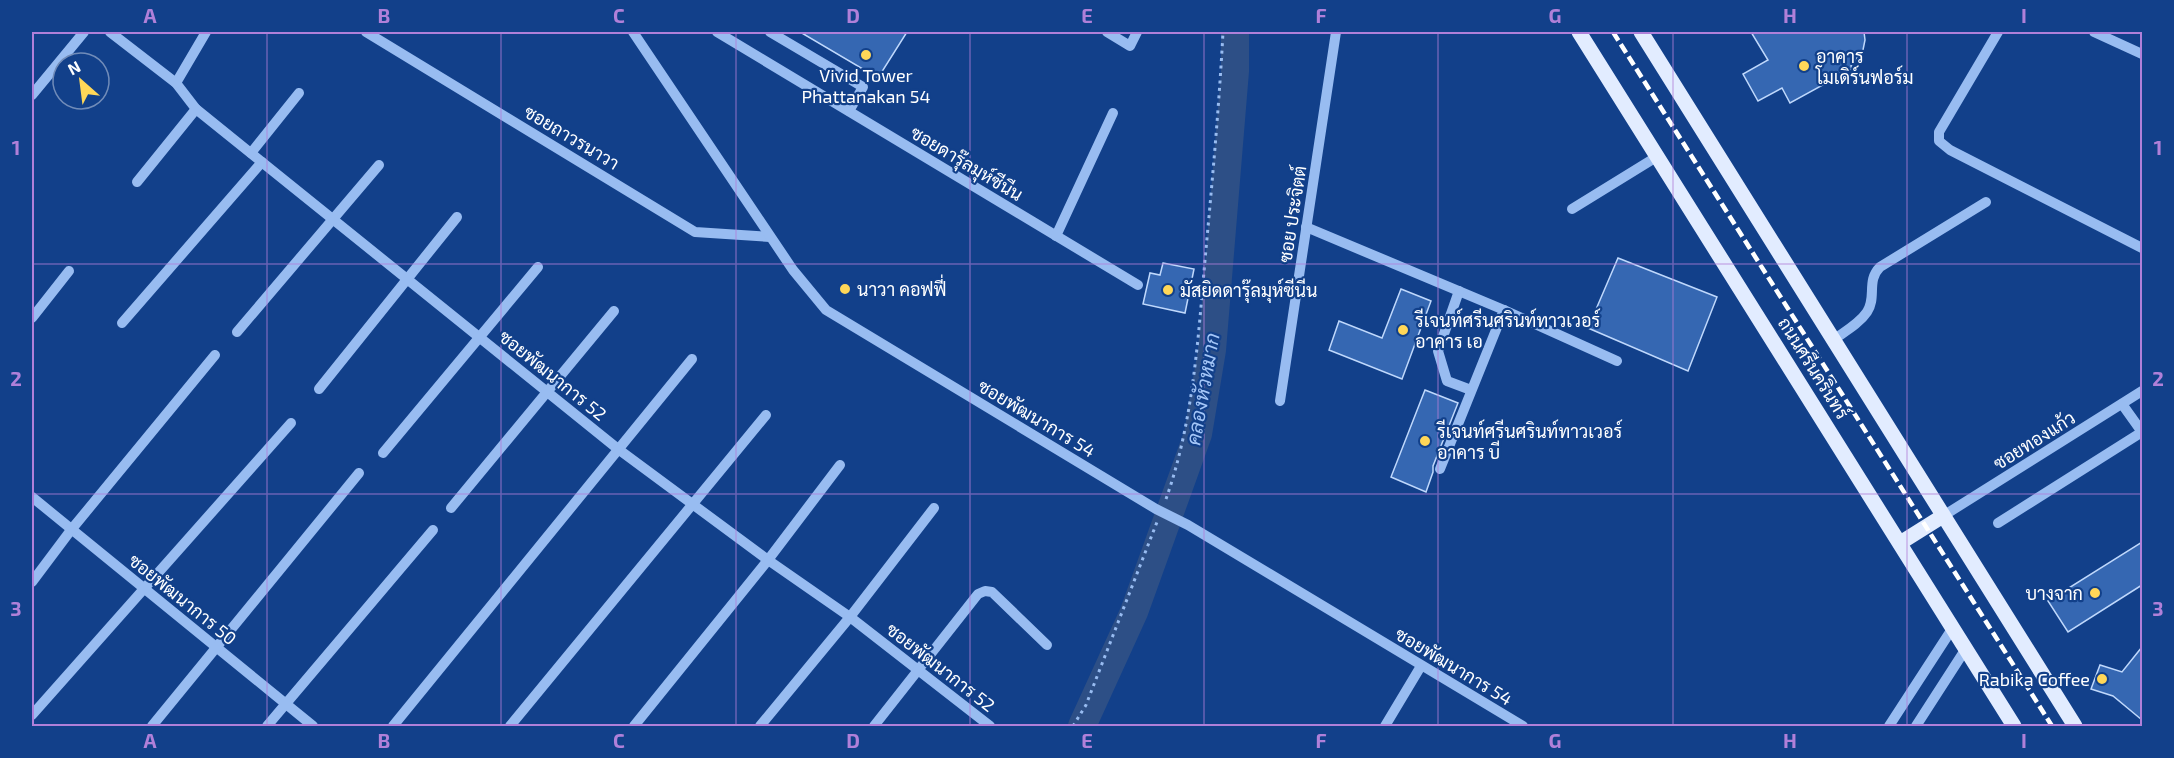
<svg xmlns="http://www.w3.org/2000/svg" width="2174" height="758" font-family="'Exo 2',Sarabun,sans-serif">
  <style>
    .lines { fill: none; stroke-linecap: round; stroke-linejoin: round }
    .river { stroke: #2d4f86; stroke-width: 28 }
    .building { fill: #3567b2; stroke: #bfd8fc; stroke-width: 1.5 }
    .path { stroke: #98bcf1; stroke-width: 3; stroke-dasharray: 3 4.5; stroke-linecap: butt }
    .minor { stroke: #98bcf1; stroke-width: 10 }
    .major { stroke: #e2ecff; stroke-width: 15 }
    .rail { stroke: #fff; stroke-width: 4.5; stroke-dasharray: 10 4.5; stroke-linecap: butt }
    .grid { fill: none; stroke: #b080d9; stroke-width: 1.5; stroke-opacity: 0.55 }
    .poi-dot { fill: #ffd758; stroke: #12408a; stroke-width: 2 }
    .labels { text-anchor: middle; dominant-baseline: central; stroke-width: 4.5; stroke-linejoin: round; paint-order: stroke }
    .poi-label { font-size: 18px; fill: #fff; stroke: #12408a; text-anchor: start }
    .street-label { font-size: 18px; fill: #fff; stroke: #12408a }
    .water-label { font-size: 20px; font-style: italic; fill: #a4c6f8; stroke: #12408a }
    .neatline { fill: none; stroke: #b080d9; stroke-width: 2 }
    .grid-label { font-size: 20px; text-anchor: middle; font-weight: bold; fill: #b080d9 }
  </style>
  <rect width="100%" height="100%" fill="#12408a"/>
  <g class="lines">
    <path class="river" d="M1082,726L1134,612L1198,434L1212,350L1235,71V32"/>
  </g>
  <g class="building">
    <path d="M800,32H907L878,78Z"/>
    <path d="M1751,32H1864L1865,40L1863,50L1851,66L1852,69L1790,103L1782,88L1758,101L1743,74L1768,60Z"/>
    <path d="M1618,258L1717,297L1688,371L1588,328Z"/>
    <path d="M1163,263L1194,269L1185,313L1143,304L1150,273L1160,275Z"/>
    <path d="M1401,289L1431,301L1402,379L1329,350L1339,321L1382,338Z"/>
    <path d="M1425,390L1458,403L1433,466V472L1426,492L1391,477Z"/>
    <path d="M2142,542V585L2068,632L2048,601Z"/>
    <path d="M2142,647V720L2113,696L2091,689L2100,665L2122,672Z"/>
  </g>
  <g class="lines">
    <g class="path">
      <path d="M1166,499C1193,423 1198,340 1205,260C1212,184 1219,108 1223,32"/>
      <path d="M1073,726L1086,705L1157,522"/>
    </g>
    <g class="minor">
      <path d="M110,32L176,83L196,109L618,449L768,560L850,617L990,726"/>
      <path d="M366,32L695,232L770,237"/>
      <path d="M633,32L793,270L826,310L1156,509L1188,525L1523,726"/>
      <path d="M717,32L1138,285"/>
      <path d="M770,32L863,87L849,111"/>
      <path d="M1107,32L1130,46L1137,32"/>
      <path d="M1998,32L1939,132V141L1950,150L2142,248"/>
      <path d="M2094,32L2142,54"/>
      <path d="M176,83L206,32"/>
      <path d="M32,95L84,32"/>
      <path d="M251,153L299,93"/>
      <path d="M137,182L196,109"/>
      <path d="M1572,209L1658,156"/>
      <path d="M1306,227L1504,310L1617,361"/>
      <path d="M1056,236L1113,113"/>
      <path d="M1459,291L1438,351L1447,381L1471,390"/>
      <path d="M32,318L69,271"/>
      <path d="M122,323L262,162"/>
      <path d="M237,332L379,165"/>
      <path d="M1833,340C1844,332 1859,324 1867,312C1877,297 1866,281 1880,267L1986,202"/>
      <path d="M319,389L457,217"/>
      <path d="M1280,401L1336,32"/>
      <path d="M2122,404L2142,432"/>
      <path d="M383,453L538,267"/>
      <path d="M1440,469L1504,310"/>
      <path d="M32,497L313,726"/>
      <path d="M451,508L614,311"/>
      <path d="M1943,516L2142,391"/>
      <path d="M1998,523L2142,432"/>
      <path d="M32,582L71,530L215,355"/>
      <path d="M32,715L291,423"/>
      <path d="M152,726L359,473"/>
      <path d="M267,726L433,530"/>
      <path d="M393,726L692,359"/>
      <path d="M510,726L766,415"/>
      <path d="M634,726L768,560L840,465"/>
      <path d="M760,726L850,617L934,508"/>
      <path d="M874,726L978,594L985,591L992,592L1047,645"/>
      <path d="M1385,726L1421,666"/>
      <path d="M1889,726L1952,629"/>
      <path d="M1916,726L1965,650"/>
    </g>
    <g class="major">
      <path d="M1579,32L2014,726"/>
      <path d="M1641,32L2075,726"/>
      <path d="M1900,543L1943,516"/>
    </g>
    <path class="rail" d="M1613,32L2052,726"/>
  </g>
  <path class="grid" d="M267,32V726M501,32V726M736,32V726M970,32V726M1204,32V726M1438,32V726M1673,32V726M1907,32V726M32,264H2142M32,494H2142"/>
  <g class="poi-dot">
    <circle cx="866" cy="55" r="6"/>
    <circle cx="1804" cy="66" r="6"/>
    <circle cx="845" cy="289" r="6"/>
    <circle cx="1168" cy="290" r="6"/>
    <circle cx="1403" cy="330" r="6"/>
    <circle cx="1425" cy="441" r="6"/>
    <circle cx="2095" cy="593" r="6"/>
    <circle cx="2102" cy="679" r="6"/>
  </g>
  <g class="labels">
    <g class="poi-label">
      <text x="1816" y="56">อาคาร<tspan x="1816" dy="21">โมเดิร์นฟอร์ม</tspan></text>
      <text x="866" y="75" text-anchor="middle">Vivid Tower<tspan x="866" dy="21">Phattanakan 54</tspan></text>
      <text x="857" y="289">นาวา คอฟฟี่</text>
      <text x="1180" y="290">มัสยิดดารุ๊ลมุห์ซีนีน</text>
      <text x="1415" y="320">รีเจนท์ศรีนศรินท์ทาวเวอร์<tspan x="1415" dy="21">อาคาร เอ</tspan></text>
      <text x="1437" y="431">รีเจนท์ศรีนศรินท์ทาวเวอร์<tspan x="1437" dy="21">อาคาร บี</tspan></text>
      <text x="2083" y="593" text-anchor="end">บางจาก</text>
      <text x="2090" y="679" text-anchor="end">Rabika Coffee</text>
    </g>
    <g class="street-label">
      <text transform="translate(572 137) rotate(31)">ซอยถาวรนาวา</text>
      <text transform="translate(967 163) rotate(31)">ซอยดารุ๊ลมุห์ซีนีน</text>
      <text transform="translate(1292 214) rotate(-81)">ซอย ประจิตต์</text>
      <text transform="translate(1814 368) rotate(58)">ถนนศรีนครินทร์</text>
      <text transform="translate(553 375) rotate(39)">ซอยพัฒนาการ 52</text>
      <text transform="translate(1037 418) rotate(31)">ซอยพัฒนาการ 54</text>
      <text transform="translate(2034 440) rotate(-32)">ซอยทองแก้ว</text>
      <text transform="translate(183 599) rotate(39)">ซอยพัฒนาการ 50</text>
      <text transform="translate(1454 666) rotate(31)">ซอยพัฒนาการ 54</text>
      <text transform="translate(941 667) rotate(38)">ซอยพัฒนาการ 52</text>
    </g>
    <g class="water-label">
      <text transform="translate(1202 389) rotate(-80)">คลองหัวหมาก</text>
    </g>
  </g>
  <rect width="2174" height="758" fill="none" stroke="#12408a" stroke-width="66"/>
  <g transform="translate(81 81) rotate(332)"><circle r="28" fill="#12408a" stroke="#718cb9" stroke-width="1.5"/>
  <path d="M0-4.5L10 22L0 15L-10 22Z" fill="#ffd758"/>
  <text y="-9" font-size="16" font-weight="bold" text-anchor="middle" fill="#ffffff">N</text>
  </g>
  <rect x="33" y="33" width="2108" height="692" class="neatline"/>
  <g class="grid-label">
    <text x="150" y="23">A</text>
    <text x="384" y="23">B</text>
    <text x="619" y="23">C</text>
    <text x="853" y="23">D</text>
    <text x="1087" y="23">E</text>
    <text x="1321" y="23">F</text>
    <text x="1555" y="23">G</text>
    <text x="1790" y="23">H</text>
    <text x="2024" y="23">I</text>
    <text x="16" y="155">1</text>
    <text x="2158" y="155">1</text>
    <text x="16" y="386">2</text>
    <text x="2158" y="386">2</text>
    <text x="16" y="616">3</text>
    <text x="2158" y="616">3</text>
    <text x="150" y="748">A</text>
    <text x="384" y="748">B</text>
    <text x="619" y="748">C</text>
    <text x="853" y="748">D</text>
    <text x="1087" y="748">E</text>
    <text x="1321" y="748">F</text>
    <text x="1555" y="748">G</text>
    <text x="1790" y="748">H</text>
    <text x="2024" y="748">I</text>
  </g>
</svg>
